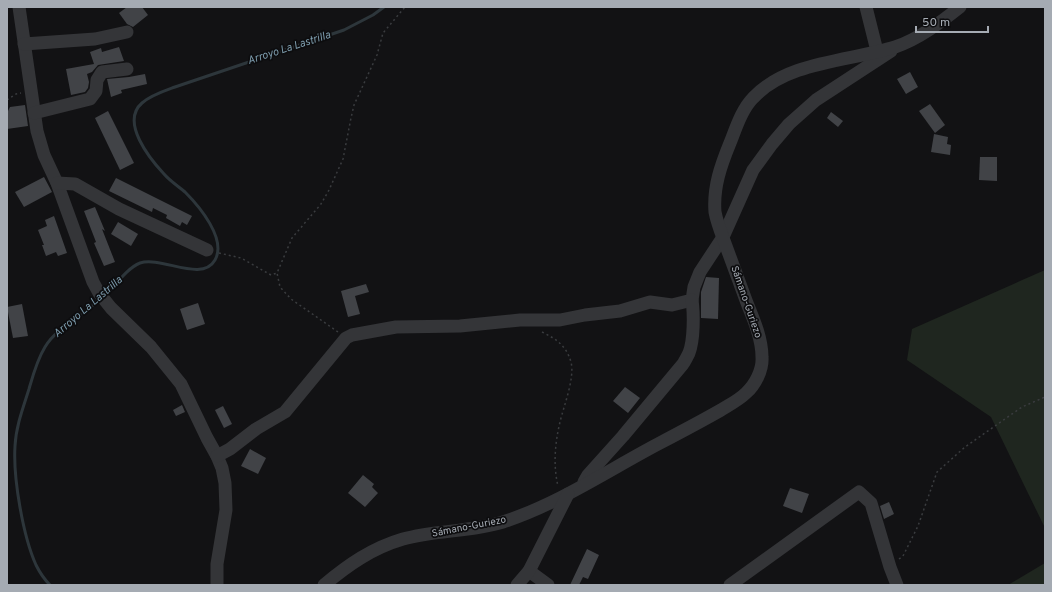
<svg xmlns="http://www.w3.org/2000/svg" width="1052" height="592" font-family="Overpass,sans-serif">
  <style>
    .green { fill: #1f261f }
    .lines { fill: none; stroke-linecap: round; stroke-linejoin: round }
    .stream { stroke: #2d363b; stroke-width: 3 }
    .building { fill: #414347 }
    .path { stroke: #3a3c3f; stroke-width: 1.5; stroke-dasharray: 2 3; stroke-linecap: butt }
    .minor { stroke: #343538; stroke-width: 13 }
    .labels { text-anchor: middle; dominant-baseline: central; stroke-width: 3.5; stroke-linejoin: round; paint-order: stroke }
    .street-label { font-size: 10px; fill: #a5abb3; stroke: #0d0d0f }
    .water-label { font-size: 11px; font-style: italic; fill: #7d9cad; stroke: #0d0d0f }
  </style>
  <rect width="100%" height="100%" fill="#121214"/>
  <g class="green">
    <path d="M1045,270V528L991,417L907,360L912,329Z"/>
    <path d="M1045,563V585H1008Z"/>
  </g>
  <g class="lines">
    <g class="stream">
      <path d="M105,296C115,286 127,268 140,263C162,256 202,283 215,260C227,239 199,206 185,192C178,186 170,181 164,174C150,159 120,122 142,103C151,95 164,91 175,87L344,30L373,15L384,7"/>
      <path d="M50,585C44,579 40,573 36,565C23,536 13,478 15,446C16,426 23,408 29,389C33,375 37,360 45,347C58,326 83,316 100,299"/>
    </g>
  </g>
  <g class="building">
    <path d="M127,7H142L148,15L133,27L127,24L119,13Z"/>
    <path d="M119,47L124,61L98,65L92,72L87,74L89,82L88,88L85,92L71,95L66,69L94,64L90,52L101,48L102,52Z"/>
    <path d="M910,72L918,87L906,94L897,79Z"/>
    <path d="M145,74L147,84L121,90L122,93L111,97L107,79L129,77Z"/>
    <path d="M930,104L945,125L935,133L919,111Z"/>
    <path d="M25,105L28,126L7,129V113L10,107Z"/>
    <path d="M108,111L134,163L120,170L95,118Z"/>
    <path d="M831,112L843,121L838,127L827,118Z"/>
    <path d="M934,134L948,137L947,144L951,145L950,155L931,152Z"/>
    <path d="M980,157H997V181L979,180Z"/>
    <path d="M44,177L52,192L24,207L15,192Z"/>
    <path d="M116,178L192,216L187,225L182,222L180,226L166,218L167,215L153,208L152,212L109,191Z"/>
    <path d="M95,207L105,231L102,229L115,262L104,266L94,243L96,242L84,211Z"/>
    <path d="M54,216L67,253L58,256L56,252L46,256L42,245H44L38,230L47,226L45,220Z"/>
    <path d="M118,222L138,234L131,246L111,234Z"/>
    <path d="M706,277L719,278L718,319L701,318V292Z"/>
    <path d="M366,284L369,292L355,296L360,314L348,317L341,291Z"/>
    <path d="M198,303L205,324L187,330L180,309Z"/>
    <path d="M22,304L28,336L13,338L7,307Z"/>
    <path d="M625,387L640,398L628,413L613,401Z"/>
    <path d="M182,405L185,412L176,416L173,410Z"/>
    <path d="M223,406L232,424L224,428L215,410Z"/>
    <path d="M250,449L266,458L258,474L241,466Z"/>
    <path d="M363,475L374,484L372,487L378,493L365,507L348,493Z"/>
    <path d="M790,488L809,494L802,513L783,506Z"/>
    <path d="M889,502L894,514L884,519L880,506Z"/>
    <path d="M587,549L599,555L588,579L583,577L579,585H570Z"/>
  </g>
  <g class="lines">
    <g class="path">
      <path d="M7,100L16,94L21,93"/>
      <path d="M219,253L241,258L271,275L277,273"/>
      <path d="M338,332L291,299L280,287L277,273L292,238L321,204L329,190L343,159L351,118L354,105L377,55L383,33L405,7"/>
      <path d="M542,332C556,339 566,345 571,362C575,378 564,405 560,422C555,443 553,465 558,486"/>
      <path d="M899,559L903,556L918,526L937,472L965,447L1022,407L1045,397"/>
    </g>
    <g class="minor">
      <path d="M19,7L37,131L44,155L57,183L93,282L99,293L111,308L151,347L181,384L207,438L217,456L222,468L225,483L226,510L217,564V585"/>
      <path d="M866,7L877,51"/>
      <path d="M24,44L95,39L127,32"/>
      <path d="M34,113L90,99L96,91L97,80L102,72L127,69"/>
      <path d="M57,183L75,184L119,209L207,250"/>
      <path d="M217,456L230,449L256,429L285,412L346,338L352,335L396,327L460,326L520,320H560L585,315L620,311L650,302L672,305L692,300L694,287L700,272L723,237L753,170L772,144L789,124L816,100L891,51"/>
      <path d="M584,482L588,475L623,436L683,364C685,361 687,357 689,353C694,340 694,314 692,300"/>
      <path d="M529,571L548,585"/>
      <path d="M324,585C348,565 372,548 403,539C435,530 471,532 503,522C558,504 607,471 658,444C679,433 700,422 721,410C729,405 739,400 746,393C755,385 763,370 762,357C762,339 754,320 747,303C740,284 733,265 726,246C722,235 717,223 715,212C713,187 721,165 730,143C736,128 742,109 753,98C787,61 851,61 895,47C919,39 941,22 960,7"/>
      <path d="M517,585L529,571L568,494"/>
      <path d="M730,585L859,492L871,503L890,567L897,585"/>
    </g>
  </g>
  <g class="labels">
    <g class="street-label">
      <text transform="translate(746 302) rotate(71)">Sámano-Guriezo</text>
      <text transform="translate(469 527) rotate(-11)">Sámano-Guriezo</text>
    </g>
    <g class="water-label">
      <text transform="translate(289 48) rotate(-18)">Arroyo La Lastrilla</text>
      <text transform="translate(88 307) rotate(-41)">Arroyo La Lastrilla</text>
    </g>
  </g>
  <rect width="1052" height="592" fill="none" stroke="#a5abb3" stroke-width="16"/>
  <path d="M916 26v6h72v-6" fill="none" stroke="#a5abb3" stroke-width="2"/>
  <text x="922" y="26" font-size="12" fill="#a5abb3" stroke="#0d0d0f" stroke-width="3" paint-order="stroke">50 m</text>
</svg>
